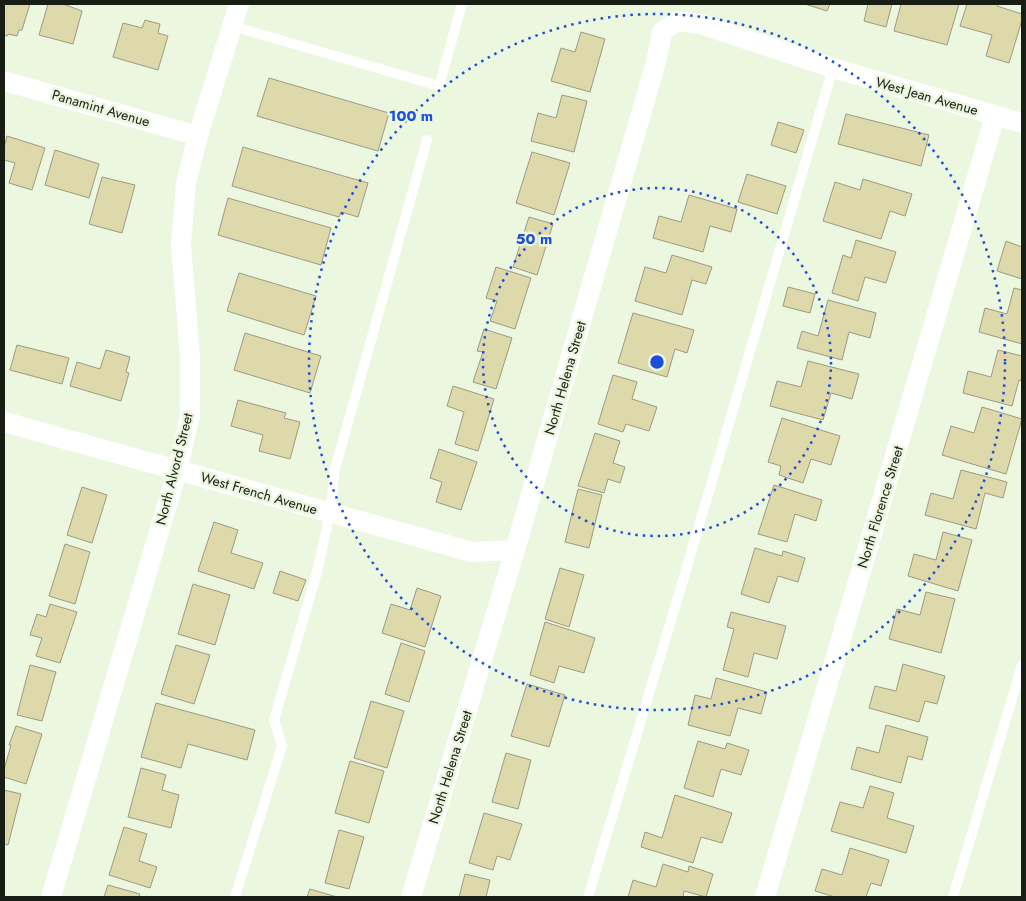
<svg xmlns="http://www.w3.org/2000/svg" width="1026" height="901" font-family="Jost,sans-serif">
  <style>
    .building { fill: #ded9ab; stroke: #9d9a82 }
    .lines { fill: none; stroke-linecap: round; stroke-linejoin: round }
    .lane { stroke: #fff; stroke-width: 10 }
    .street { stroke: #fff; stroke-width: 20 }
    .ring { fill: none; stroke: #1d4ed8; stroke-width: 2.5; stroke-dasharray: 2.5 5 }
    .labels { text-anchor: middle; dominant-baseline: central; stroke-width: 5; stroke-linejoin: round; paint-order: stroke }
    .street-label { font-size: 14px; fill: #191e15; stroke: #ebf7df }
    .centre { fill: #1d4ed8; stroke: #ebf7df; stroke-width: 2.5 }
    .ring-label { font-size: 15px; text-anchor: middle; font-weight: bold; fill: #1d4ed8; stroke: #ebf7df; stroke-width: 5; stroke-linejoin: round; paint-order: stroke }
  </style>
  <rect width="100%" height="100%" fill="#ebf7df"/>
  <g class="building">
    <path d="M4,4H30L22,30H19L17,36L8,34L7,36L4,35Z"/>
    <path d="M48,4H63L82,11L73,44L39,35Z"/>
    <path d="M805,4H830L827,11Z"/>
    <path d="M868,4H892L886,27L864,21Z"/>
    <path d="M901,4H959L947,45L894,31Z"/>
    <path d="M967,4H998L997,6L1022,14V20L1009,63L986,56L992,35L960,26Z"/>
    <path d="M145,20L160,24L158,33L168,36L158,70L113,57L123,23L142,28Z"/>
    <path d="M581,32L605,39L590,92L551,81L561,48L575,52Z"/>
    <path d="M269,78L389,113L378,151L257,116Z"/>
    <path d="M562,95L587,101L574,152L531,141L538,113L556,118Z"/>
    <path d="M846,114L929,135L921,166L838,144Z"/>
    <path d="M778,122L804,130L796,153L771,145Z"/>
    <path d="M7,136L45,148L32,190L9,183L15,163L4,160V148Z"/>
    <path d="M243,147L368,183L358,217L341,212L339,217L232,186Z"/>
    <path d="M55,150L99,164L89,198L45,185Z"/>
    <path d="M532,152L570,163L554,215L516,203Z"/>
    <path d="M747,174L786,186L777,214L738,202Z"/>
    <path d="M102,177L135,185L122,233L89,224Z"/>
    <path d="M863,179L912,194L905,216L890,211L881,239L823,221L835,182L860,190Z"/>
    <path d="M689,195L737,209L731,232L710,226L703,252L653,238L659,216L681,222Z"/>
    <path d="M228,198L331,228L321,265L218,235Z"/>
    <path d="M529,217L553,224L537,275L513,267Z"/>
    <path d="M856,240L896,252L886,283L865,277L858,301L832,293L843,255L851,258Z"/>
    <path d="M1006,241L1022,247V279L997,271Z"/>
    <path d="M672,255L712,267L706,284L692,280L682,315L635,301L645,267L666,273Z"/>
    <path d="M496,267L531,278L515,329L490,321L497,301L486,298Z"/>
    <path d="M239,273L316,296L304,335L227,311Z"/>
    <path d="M788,287L815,294L810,313L783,306Z"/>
    <path d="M1014,288L1022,290V344L979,332L985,308L1007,314Z"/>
    <path d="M828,300L876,313L870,338L849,332L842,360L797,348L802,331L818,336Z"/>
    <path d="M633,313L694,330L687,353L675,349L667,377L618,363Z"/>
    <path d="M484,329L512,338L496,389L473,382L483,352L477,351Z"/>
    <path d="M245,333L321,356L310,393L234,370Z"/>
    <path d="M17,345L69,358L62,384L10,370Z"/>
    <path d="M106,350L130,357L126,372L129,373L121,401L70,386L77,362L100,369Z"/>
    <path d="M998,350L1022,356V381L1019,380L1012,406L963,393L968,371L991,377Z"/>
    <path d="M808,361L859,374L852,399L831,393L823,420L770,406L777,381L801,387Z"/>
    <path d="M613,375L637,382L632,399L657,407L649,431L626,424L623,432L598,424Z"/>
    <path d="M453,386L494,399L478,451L455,444L464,412L447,406Z"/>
    <path d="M238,400L286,413L284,418L300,422L290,459L259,451L263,435L231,426Z"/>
    <path d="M982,407L1022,419L1006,474L942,455L951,426L974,433Z"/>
    <path d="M782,418L840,436L831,465L811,459L803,483L779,475L781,466L768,462Z"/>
    <path d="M595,433L620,441L613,463L625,467L620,483L608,479L604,493L578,486Z"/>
    <path d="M439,449L477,462L461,510L436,502L442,482L430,478Z"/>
    <path d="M961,470L1007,482L1003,498L985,493L976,529L925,515L931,493L953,499Z"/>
    <path d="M774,485L822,500L816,521L795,514L787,542L758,534Z"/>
    <path d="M82,487L107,495L92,543L67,535Z"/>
    <path d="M578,489L602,495L589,548L565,542Z"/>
    <path d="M214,522L238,530L231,553L263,563L254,589L198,571Z"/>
    <path d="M943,532L972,540L958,591L908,576L914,554L936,560Z"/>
    <path d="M65,544L90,552L75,604L49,596Z"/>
    <path d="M755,548L782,556L783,551L805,558L798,582L778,576L769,603L741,594Z"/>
    <path d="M560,568L584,575L569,627L545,619Z"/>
    <path d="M280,571L306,580L298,601L273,593Z"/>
    <path d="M193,584L230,595L215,645L178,634Z"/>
    <path d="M417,588L441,596L425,647L382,633L391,604L410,610Z"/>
    <path d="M926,592L955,599L941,653L889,639L897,609L920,615Z"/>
    <path d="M50,604L77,612L60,663L36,656L42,638L30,635L37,614L46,617Z"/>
    <path d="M731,612L786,626L777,659L754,653L748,677L723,670L734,629L727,627Z"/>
    <path d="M545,622L595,638L584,673L559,666L554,683L530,675Z"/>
    <path d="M401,643L425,651L409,702L385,694Z"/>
    <path d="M176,645L210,655L194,704L161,694Z"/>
    <path d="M903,664L945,676L937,704L925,701L919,722L869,708L875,686L896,691Z"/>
    <path d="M30,665L56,672L42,721L17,715Z"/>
    <path d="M716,678L767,692L761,714L738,708L730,736L688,725L695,695L711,699Z"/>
    <path d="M527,684L565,695L549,747L511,736Z"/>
    <path d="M371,701L404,711L387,768L354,758Z"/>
    <path d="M156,703L255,730L247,760L188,744L181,768L141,757Z"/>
    <path d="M886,725L928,737L922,760L908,756L901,783L851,769L857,747L879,753Z"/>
    <path d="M16,726L42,734L26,784L4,777V770L11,745H9Z"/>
    <path d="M698,741L725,749L727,743L749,750L741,775L721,769L713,797L684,788Z"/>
    <path d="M506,753L531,760L518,809L492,802Z"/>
    <path d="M350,761L384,771L369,823L335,813Z"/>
    <path d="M141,768L166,775L162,790L179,795L171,828L128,817Z"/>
    <path d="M870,786L894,793L887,818L914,826L906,853L831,831L840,802L863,808Z"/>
    <path d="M4,790L21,794L8,845L4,844Z"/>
    <path d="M675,795L732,813L722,843L701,837L693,863L641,847L645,832L662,838Z"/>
    <path d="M484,813L522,824L510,860L497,856L493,870L469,863Z"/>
    <path d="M124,827L147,834L139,861L157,867L150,888L109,875Z"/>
    <path d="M339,830L364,837L349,889L325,883Z"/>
    <path d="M850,848L889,860L881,886L871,883L866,897H835L815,891L822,869L842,875Z"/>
    <path d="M663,864L688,872L689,866L713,874L706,897L684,891L683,897H628L633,880L656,887Z"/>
    <path d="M465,874L490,880L486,897H459Z"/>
    <path d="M108,885L140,894L139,897H104Z"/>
    <path d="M310,889L337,897H307Z"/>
  </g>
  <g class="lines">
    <g class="lane">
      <path d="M232,26L439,86L462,4"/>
      <path d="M235,897L282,746L274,720L317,572L330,513L335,469L427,140"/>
      <path d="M588,897L681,587L833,68"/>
      <path d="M953,897L1022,665"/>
    </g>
    <g class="street">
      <path d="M4,81L198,136"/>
      <path d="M4,422L472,552L515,550"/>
      <path d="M51,897L177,471L190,416V357L181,245L186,183L198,136L239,4"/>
      <path d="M411,897L515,550L656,62L662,32L677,21L700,24L833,68L1022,123"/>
      <path d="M765,897L995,116"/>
    </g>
  </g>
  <g class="ring">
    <circle cx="657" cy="362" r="174"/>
    <circle cx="657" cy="362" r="348"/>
  </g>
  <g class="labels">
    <g class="street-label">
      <text transform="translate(927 96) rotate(16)">West Jean Avenue</text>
      <text transform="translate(101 108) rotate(16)">Panamint Avenue</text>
      <text transform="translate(565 378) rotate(-74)">North Helena Street</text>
      <text transform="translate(174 469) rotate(-76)">North Alvord Street</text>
      <text transform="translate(259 493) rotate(16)">West French Avenue</text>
      <text transform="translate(880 507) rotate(-73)">North Florence Street</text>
      <text transform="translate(450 767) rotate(-73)">North Helena Street</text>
    </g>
  </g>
  <circle cx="657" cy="362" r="8" class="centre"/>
  <g class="ring-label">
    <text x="411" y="121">100 m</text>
    <text x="534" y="244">50 m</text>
  </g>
  <rect width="1026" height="901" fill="none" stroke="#191e15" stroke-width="10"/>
</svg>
